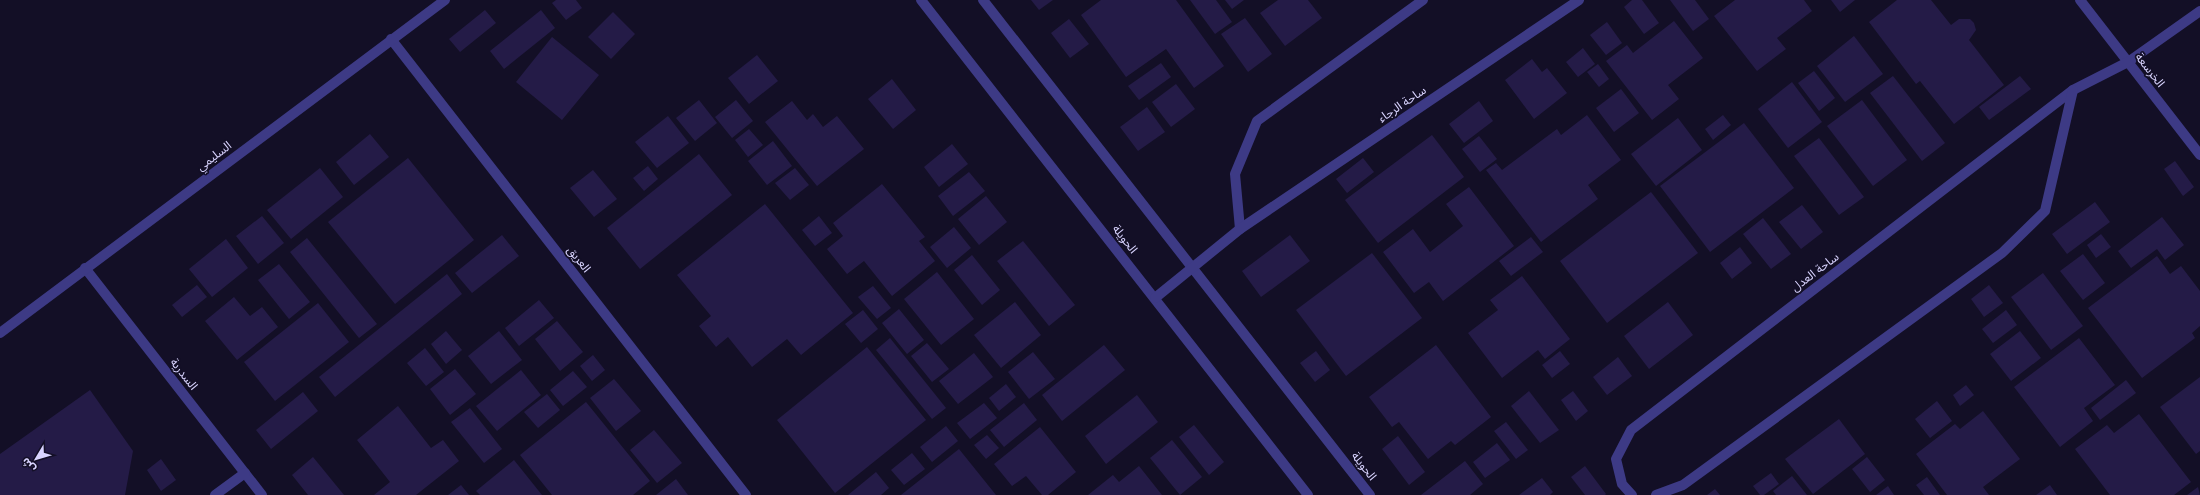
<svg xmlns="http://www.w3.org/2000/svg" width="2200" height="495" font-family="Arial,'Noto Sans Arabic',sans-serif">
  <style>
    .building { fill: #241b47 }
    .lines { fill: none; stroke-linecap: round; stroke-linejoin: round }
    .street { stroke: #3d3a85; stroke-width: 10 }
    .labels { text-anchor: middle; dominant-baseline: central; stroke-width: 3.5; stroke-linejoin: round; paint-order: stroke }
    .street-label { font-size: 12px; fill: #d9d4ff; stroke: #130f26 }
  </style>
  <rect width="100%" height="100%" fill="#130f26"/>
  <g class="building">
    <path d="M556,0H576L582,8L566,20L552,3Z"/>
    <path d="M1031,0H1053L1039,10Z"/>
    <path d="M1101,0H1176L1224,66L1194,88L1166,49L1126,77L1081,15Z"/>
    <path d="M1190,0H1216L1232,22L1215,34Z"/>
    <path d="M1225,0H1244L1232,9Z"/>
    <path d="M1278,0H1308L1322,18L1285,46L1260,13Z"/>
    <path d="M1632,0H1642L1659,23L1644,34L1624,7Z"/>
    <path d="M1670,0H1695L1709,19L1693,31Z"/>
    <path d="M1735,0H1804L1812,11L1777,38L1786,49L1757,71L1714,16Z"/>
    <path d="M1831,0H1855L1840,12Z"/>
    <path d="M1897,0H1931L1951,25L1959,19H1970L1974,23L1976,30L1969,40L2004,85L1954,124L1920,81L1916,84L1869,22Z"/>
    <path d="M485,10L496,23L460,52L449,39Z"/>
    <path d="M541,10L555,28L504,69L490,51Z"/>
    <path d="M613,12L635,34L611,59L588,37Z"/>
    <path d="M1245,18L1272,54L1248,72L1221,34Z"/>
    <path d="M1069,19L1089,44L1070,58L1051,33Z"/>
    <path d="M1674,21L1703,58L1668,85L1679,99L1652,120L1606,61L1627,45L1633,53Z"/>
    <path d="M1607,22L1622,43L1606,55L1590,35Z"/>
    <path d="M1854,36L1883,74L1845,102L1817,66Z"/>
    <path d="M552,37L599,75L562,120L516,82Z"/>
    <path d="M1583,48L1595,64L1578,77L1566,62Z"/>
    <path d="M757,55L778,81L749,104L728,78Z"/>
    <path d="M1532,59L1542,72L1547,68L1567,93L1534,119L1505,80Z"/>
    <path d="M1161,63L1171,77L1139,100L1128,86Z"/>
    <path d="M1598,64L1609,79L1599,87L1587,72Z"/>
    <path d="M1814,71L1835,98L1819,111L1798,83Z"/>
    <path d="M1893,76L1945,143L1922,161L1870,93Z"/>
    <path d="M2020,76L2031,89L1989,120L1979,107Z"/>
    <path d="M892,79L916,110L893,129L868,99Z"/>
    <path d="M1792,82L1822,122L1788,148L1758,109Z"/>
    <path d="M1176,84L1195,109L1171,127L1152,102Z"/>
    <path d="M1621,89L1639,113L1614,132L1596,108Z"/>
    <path d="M699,100L717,123L695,141L676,118Z"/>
    <path d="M736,100L753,121L732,138L715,117Z"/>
    <path d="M1862,100L1907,160L1873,186L1827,126Z"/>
    <path d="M792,101L807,120L813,114L823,127L837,116L864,149L817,186L765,122Z"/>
    <path d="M1479,101L1493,121L1464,143L1449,124Z"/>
    <path d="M1147,107L1165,132L1138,151L1120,127Z"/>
    <path d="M1587,115L1621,160L1588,185L1598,199L1541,242L1486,170L1496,163L1502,170L1557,129L1561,135Z"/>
    <path d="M1723,115L1731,125L1713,140L1705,129Z"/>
    <path d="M668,116L689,143L657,168L635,142Z"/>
    <path d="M1678,118L1702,150L1656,186L1631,154Z"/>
    <path d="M1744,123L1794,188L1710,252L1660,186Z"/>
    <path d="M749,129L763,145L748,157L735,140Z"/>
    <path d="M370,134L389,157L354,185L336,162Z"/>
    <path d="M1432,135L1464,177L1378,243L1345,200Z"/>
    <path d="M1479,136L1497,159L1480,172L1462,149Z"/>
    <path d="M1819,138L1864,197L1839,215L1794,156Z"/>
    <path d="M773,141L792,166L767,185L748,161Z"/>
    <path d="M952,144L968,164L939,187L924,167Z"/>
    <path d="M699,154L732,195L640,269L607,228Z"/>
    <path d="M408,158L474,240L395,304L328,222Z"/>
    <path d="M1363,158L1374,172L1347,193L1336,179Z"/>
    <path d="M2175,161L2194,187L2183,196L2164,169Z"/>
    <path d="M648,166L658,179L644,191L633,178Z"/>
    <path d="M320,168L343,197L291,239L267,210Z"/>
    <path d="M795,168L809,185L790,200L775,183Z"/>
    <path d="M593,170L617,199L594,217L570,188Z"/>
    <path d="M969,172L985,191L953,216L938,196Z"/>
    <path d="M882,184L925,237L919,241L935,261L892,296L864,261L847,274L827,249L843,236L833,223Z"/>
    <path d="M1469,187L1514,246L1443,301L1429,282L1414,293L1383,252L1413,229L1430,252L1463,226L1446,204Z"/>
    <path d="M1651,192L1698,253L1607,323L1560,261Z"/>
    <path d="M986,196L1007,222L979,245L958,219Z"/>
    <path d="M2095,202L2110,222L2067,254L2052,234Z"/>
    <path d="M765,204L853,313L801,355L787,339L752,367L728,337L716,347L699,326L711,316L677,275Z"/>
    <path d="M1802,205L1823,232L1801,249L1779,222Z"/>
    <path d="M262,216L284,243L258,264L236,236Z"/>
    <path d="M819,216L832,233L815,246L802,230Z"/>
    <path d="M2162,217L2184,245L2165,260L2157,249L2131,268L2118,251Z"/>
    <path d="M1763,218L1791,254L1771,269L1743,234Z"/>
    <path d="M954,227L971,248L947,268L930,247Z"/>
    <path d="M2101,234L2111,247L2096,258L2087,245Z"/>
    <path d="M502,235L519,256L472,293L455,273Z"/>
    <path d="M1290,235L1310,261L1261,297L1242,271Z"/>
    <path d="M1531,237L1543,252L1511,276L1499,261Z"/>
    <path d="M307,238L377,324L359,338L290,252Z"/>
    <path d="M226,239L248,268L212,297L189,269Z"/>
    <path d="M1023,241L1075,305L1049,326L997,261Z"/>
    <path d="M1740,247L1752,263L1732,279L1720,263Z"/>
    <path d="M1372,253L1422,318L1346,376L1296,310Z"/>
    <path d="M2083,254L2105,283L2083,300L2060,271Z"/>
    <path d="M972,255L1000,290L982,305L954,270Z"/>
    <path d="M2157,256L2170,274L2181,266L2200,291V326L2192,333L2195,338L2142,378L2088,308Z"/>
    <path d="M279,264L310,302L289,319L258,280Z"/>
    <path d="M937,272L974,319L941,345L904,299Z"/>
    <path d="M2043,273L2083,326L2051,350L2011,297Z"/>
    <path d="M447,274L462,294L335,397L319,377Z"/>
    <path d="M1522,276L1570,339L1545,359L1538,350L1502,378L1468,333L1498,310L1490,300Z"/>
    <path d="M197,285L207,297L182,317L172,305Z"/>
    <path d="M1989,285L2003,303L1984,317L1971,299Z"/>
    <path d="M873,286L891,308L877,319L858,297Z"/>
    <path d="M234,297L250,316L262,307L278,327L237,360L205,321Z"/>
    <path d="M539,300L554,318L519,346L505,328Z"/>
    <path d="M1015,302L1041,335L1001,368L974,335Z"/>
    <path d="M1668,302L1693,335L1649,369L1624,336Z"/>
    <path d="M318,303L349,342L275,401L244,362Z"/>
    <path d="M899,309L924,340L907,354L882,323Z"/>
    <path d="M863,310L878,329L861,343L845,324Z"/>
    <path d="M2006,310L2017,325L1993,343L1982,329Z"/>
    <path d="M557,321L583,352L560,371L535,339Z"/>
    <path d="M446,331L462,350L446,364L431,344Z"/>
    <path d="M499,331L522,360L491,384L468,356Z"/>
    <path d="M2020,331L2041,358L2011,381L1990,354Z"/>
    <path d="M890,338L946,408L932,419L876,350Z"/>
    <path d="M2079,338L2115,385L2084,408L2093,421L2060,447L2014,387Z"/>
    <path d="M927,343L949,369L932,382L911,356Z"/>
    <path d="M1104,345L1125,370L1062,421L1042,395Z"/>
    <path d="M1436,345L1491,417L1455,445L1451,441L1428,459L1399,422L1392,427L1369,397Z"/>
    <path d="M867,347L926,420L835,493L777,420Z"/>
    <path d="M425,348L444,372L426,386L407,363Z"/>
    <path d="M1316,351L1330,370L1315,382L1300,363Z"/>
    <path d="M1560,351L1570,364L1552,378L1542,365Z"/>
    <path d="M1033,352L1055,379L1029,399L1008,372Z"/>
    <path d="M974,353L993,377L958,404L939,381Z"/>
    <path d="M593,355L605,370L592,381L580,366Z"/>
    <path d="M1618,357L1632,376L1607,395L1593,377Z"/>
    <path d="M455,369L476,394L450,415L430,389Z"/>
    <path d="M521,370L541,395L497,431L476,406Z"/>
    <path d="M573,371L587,387L563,406L550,390Z"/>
    <path d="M2200,377V451L2196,454L2160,407Z"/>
    <path d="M614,379L641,411L616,431L590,398Z"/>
    <path d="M2126,380L2136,393L2100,420L2091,408Z"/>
    <path d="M1006,384L1016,397L999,411L989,398Z"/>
    <path d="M1966,385L1974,395L1960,406L1953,395Z"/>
    <path d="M90,390L133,451L125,495H0V454Z"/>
    <path d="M1529,391L1559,430L1540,443L1511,406Z"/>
    <path d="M1573,391L1588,411L1576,421L1561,400Z"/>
    <path d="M303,392L318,411L271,449L256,430Z"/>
    <path d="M547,394L560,410L538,428L524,412Z"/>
    <path d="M1137,395L1158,422L1106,464L1085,436Z"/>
    <path d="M1937,401L1952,421L1930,438L1915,419Z"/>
    <path d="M586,402L650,481L633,495H552L520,455Z"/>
    <path d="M984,403L997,418L970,439L957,423Z"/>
    <path d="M1024,403L1037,420L1004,447L990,430Z"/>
    <path d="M398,406L431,448L443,440L459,461L416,495H374L390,482L357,440Z"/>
    <path d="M470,408L502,449L484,463L451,422Z"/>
    <path d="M1983,411L2020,459L1983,487L1989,495H1947L1916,454L1955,424L1960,429Z"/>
    <path d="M2139,414L2191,482L2174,495H2110L2075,449L2107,425L2114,433Z"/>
    <path d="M1839,419L1865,454L1813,494L1785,459Z"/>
    <path d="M1506,422L1528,450L1516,459L1494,431Z"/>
    <path d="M1194,425L1224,462L1209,475L1179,437Z"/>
    <path d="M946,426L958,441L932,462L920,447Z"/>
    <path d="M1040,427L1076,472L1048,495H1042L1026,476L1012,486L994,464Z"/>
    <path d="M654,430L682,463L657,483L630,450Z"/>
    <path d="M987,435L999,448L986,459L974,445Z"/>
    <path d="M1398,436L1425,472L1409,485L1382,449Z"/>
    <path d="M1172,440L1202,477L1180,495L1150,458Z"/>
    <path d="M1497,443L1510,460L1485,478L1473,462Z"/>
    <path d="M959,449L996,495H901Z"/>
    <path d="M912,453L925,469L904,485L891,470Z"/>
    <path d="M313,457L344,495H308L292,475Z"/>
    <path d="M1867,457L1885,480L1870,492L1852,469Z"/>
    <path d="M161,459L176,480L161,491L147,470Z"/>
    <path d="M514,460L542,495H480L476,491Z"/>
    <path d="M1465,461L1483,484L1470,495H1421Z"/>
    <path d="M1139,466L1162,495H1088L1113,475L1119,482Z"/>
    <path d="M1585,466L1606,494L1605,495H1585L1571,477Z"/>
    <path d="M876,472L889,488L881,495H848Z"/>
    <path d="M1771,473L1779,484L1764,495H1760L1753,486Z"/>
    <path d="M1792,476L1807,495H1776L1773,491Z"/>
    <path d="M1927,477L1940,495H1924L1916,485Z"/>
    <path d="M1542,478L1553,492L1550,495H1519Z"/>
    <path d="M676,479L688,495H656Z"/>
    <path d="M461,485L469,495H448Z"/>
    <path d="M2050,485L2057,495H2036Z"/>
    <path d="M1888,486L1894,495H1876Z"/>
    <path d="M2198,487L2200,495H2187Z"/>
    <path d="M1715,489L1720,495H1707Z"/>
  </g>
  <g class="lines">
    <g class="street">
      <path d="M921,0L1308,495"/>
      <path d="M983,0L1370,495"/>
      <path d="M2080,0L2200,155"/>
      <path d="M391,39L746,495"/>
      <path d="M1240,229L1235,174L1257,121L1423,0"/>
      <path d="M85,268L262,495"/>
      <path d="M1155,298L1240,229L1579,0"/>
      <path d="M0,333L445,0"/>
      <path d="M215,495L245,473"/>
      <path d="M1632,495L1622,484L1616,459L1631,430L2073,90L2128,62L2200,11"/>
      <path d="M1656,495L1683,485L2002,253L2045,211L2073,90"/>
    </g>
  </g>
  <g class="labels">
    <g class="street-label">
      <text transform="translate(2150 70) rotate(52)">الخرسعة</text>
      <text transform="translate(1402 104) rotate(-34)">ساحة الرجاء</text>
      <text transform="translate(214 156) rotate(-37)">السليمي</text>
      <text transform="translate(1125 239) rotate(52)">الحويلة</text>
      <text transform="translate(579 259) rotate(52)">العريق</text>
      <text transform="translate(1815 272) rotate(-37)">ساحة العدل</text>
      <text transform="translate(184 374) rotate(52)">السدرية</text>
      <text transform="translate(1364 466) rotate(52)">الحويلة</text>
    </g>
  </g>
  <g transform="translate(36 459) rotate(232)" stroke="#130f26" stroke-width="3" paint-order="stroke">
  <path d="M0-3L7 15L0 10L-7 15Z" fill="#d9d4ff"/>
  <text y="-6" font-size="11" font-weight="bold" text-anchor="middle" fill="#d9d4ff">ش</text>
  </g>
</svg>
